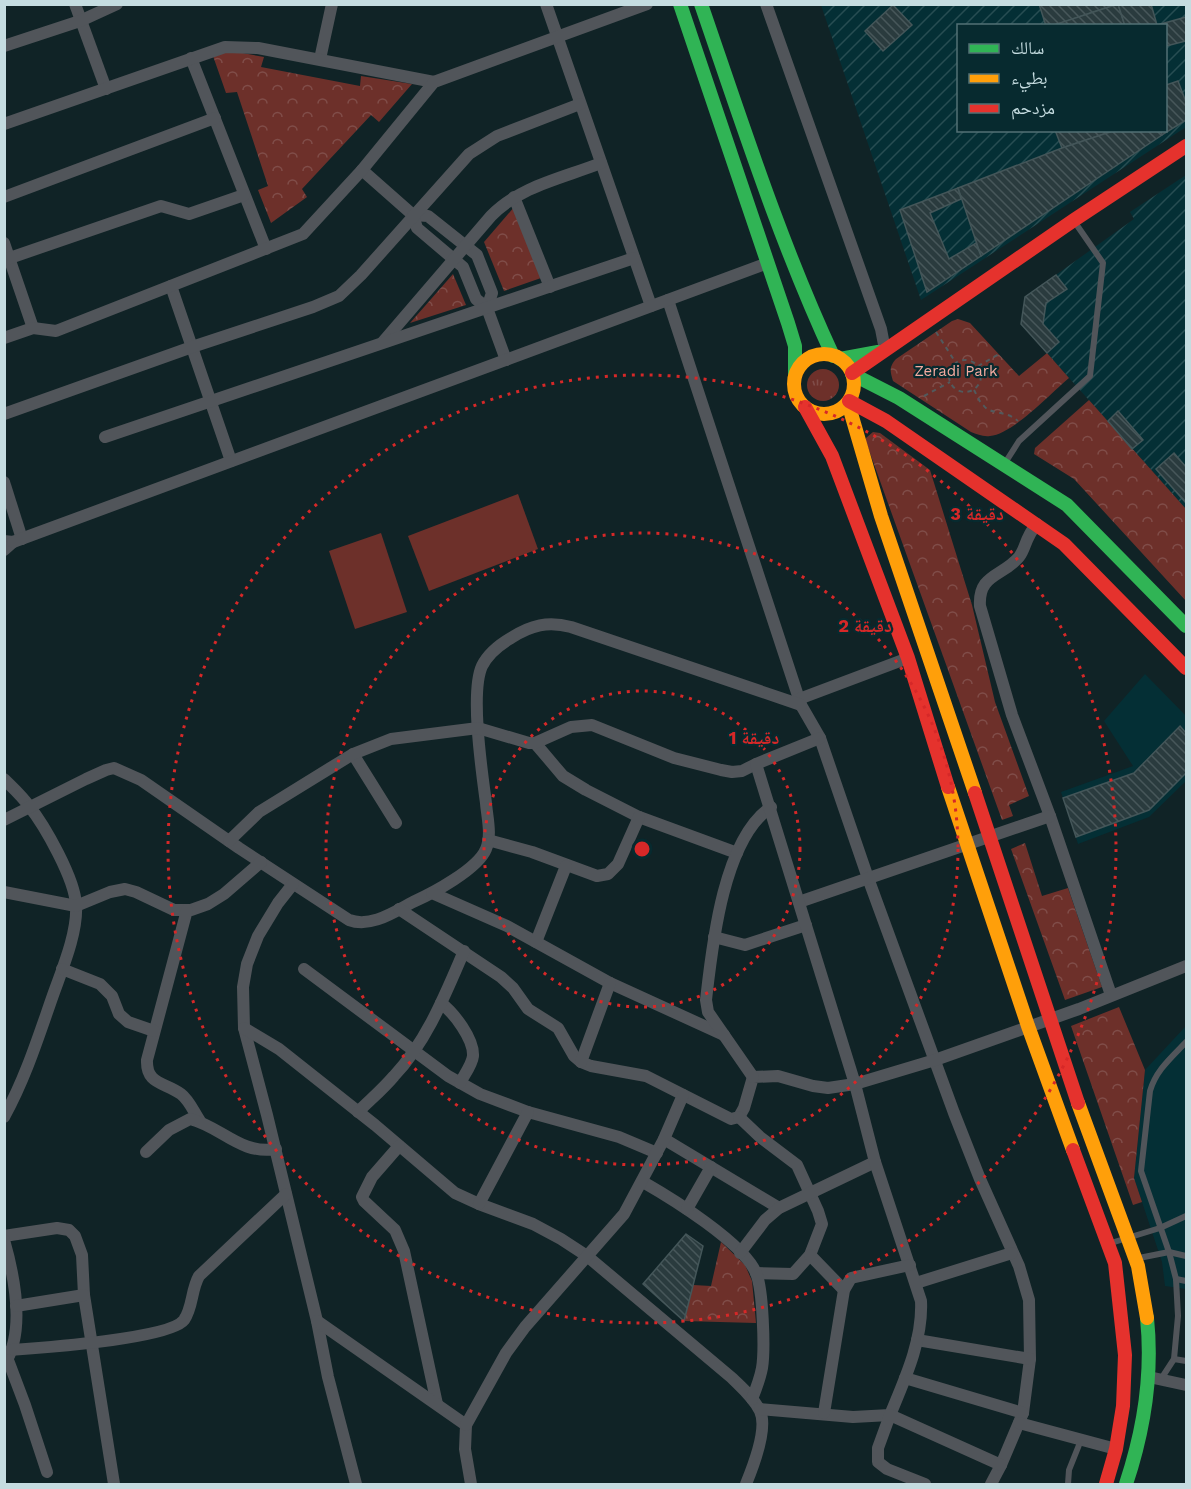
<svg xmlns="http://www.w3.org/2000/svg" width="1191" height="1489" font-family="'Work Sans','Noto Naskh Arabic',sans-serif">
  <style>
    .built { fill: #042f35 }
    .industrial { fill: url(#industrial-furrows); fill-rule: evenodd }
    .grass { fill: url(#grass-tufts) }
    .park { fill: url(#park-crowns) }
    .pitch { fill: #6d302a }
    .building { fill: url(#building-back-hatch); stroke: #445659; stroke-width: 1.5 }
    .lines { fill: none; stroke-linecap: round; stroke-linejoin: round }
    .path { stroke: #525a5d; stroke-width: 2; stroke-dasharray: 4.5 4.5; stroke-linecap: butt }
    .lane { stroke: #51555a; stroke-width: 6 }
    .street { stroke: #51555a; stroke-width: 12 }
    .fast { stroke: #30b455; stroke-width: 14 }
    .slow { stroke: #ff9f0a; stroke-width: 14 }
    .jam { stroke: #e5322d; stroke-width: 14 }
    .ring { fill: none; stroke: #d62828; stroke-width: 3; stroke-dasharray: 3 6 }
    .labels { text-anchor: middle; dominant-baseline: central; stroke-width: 4.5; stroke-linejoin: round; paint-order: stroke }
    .park-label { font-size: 15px; fill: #f5aba0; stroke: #072a2f }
    .centre { fill: #d62828; stroke: #072a2f; stroke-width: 3 }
    .ring-label { font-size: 18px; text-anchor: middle; font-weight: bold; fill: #d62828; stroke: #072a2f; stroke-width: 4.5; stroke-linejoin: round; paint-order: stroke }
  </style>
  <defs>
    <pattern id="industrial-furrows" width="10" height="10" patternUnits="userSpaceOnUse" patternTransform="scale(1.5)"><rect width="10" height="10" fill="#042f35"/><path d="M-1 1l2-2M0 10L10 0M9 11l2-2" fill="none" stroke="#274d52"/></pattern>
    <pattern id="grass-tufts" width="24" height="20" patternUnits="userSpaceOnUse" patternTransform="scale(1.5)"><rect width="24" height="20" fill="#6d302a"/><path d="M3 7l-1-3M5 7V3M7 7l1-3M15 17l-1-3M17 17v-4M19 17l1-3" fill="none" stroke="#804d49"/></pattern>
    <pattern id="park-crowns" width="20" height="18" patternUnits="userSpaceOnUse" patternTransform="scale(1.5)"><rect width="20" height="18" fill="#6d302a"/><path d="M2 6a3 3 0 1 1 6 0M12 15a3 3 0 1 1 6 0" fill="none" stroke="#804d49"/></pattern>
    <pattern id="building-back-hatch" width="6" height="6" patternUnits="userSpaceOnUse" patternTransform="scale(1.5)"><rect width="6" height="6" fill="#2a3b3e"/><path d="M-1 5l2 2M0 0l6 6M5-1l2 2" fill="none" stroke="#47575a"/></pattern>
  </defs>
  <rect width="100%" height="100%" fill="#102326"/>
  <g class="built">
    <path d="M1145,674L1186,716V781L1149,817L1078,844L1061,792L1133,766L1104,721Z"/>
    <path d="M1186,1026V1289L1165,1286L1162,1262L1134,1178L1145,1070Z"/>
  </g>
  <g class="industrial">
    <path d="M821,5H1186V127L921,300ZM958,26H1166V130H958Z"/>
    <path d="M1186,175V509L1021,324L1025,297L1134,219L1130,212Z"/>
  </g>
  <circle class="grass" cx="823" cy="385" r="16"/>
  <g class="park">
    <path d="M232,51L264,57L261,67L360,86L361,76L412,84L379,122L371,115L302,189L307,197L271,223L258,190L268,186L237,92L226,93L213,56Z"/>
    <path d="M515,206L541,278L504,291L484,242Z"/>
    <path d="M453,274L466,305L410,323Z"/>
    <path d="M958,319L970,323L1019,376L1047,353L1069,378C1051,393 1013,434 990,436C983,437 977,434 971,432L893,381C890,371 889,367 896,359L952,321Z"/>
    <path d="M1089,400L1186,509V601L1074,479L1034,454L1035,448Z"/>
    <path d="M873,432L880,433L930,470L972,605L995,702L1029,796L1009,805L1013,816L1002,820L866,442V438Z"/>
    <path d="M1025,843L1042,896L1068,888L1102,987L1065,1000L1011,849Z"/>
    <path d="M1119,1007L1145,1070L1134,1178L1142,1202L1133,1205L1071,1026Z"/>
    <path d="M721,1242L745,1265L752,1281L756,1323L684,1321L693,1285L711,1286Z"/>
  </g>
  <g class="pitch">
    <path d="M518,494L538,549L429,591L408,536Z"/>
    <path d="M381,533L407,612L355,629L329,551Z"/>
  </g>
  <g class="building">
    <path d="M1039,4H1117L1052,26H1046Z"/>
    <path d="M1118,4L1125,26H1054V25Z"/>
    <path d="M1118,4H1151L1157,25L1186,17V41L1166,46V26H1125Z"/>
    <path d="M893,5L912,25L883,51L865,31Z"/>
    <path d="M1178,81L1186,102V120L1162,135L1160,130H1166V85Z"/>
    <path d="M1055,130H1116L1062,148Z"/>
    <path d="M1116,130H1160L1162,135L981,256L958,188L1062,148Z"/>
    <path d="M958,188L961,199L930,213L949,259L976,243L981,256L927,292L900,210Z"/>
    <path d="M1056,275L1067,289L1046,303L1043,324L1059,342L1047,353L1021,324L1025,297Z"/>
    <path d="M1118,411L1143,440L1132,449L1108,421Z"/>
    <path d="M1174,453L1186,467V503L1156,469Z"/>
    <path d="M1180,726L1186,733V773L1149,810L1076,837L1063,798L1134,773Z"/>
    <path d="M686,1234L703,1246L684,1321L643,1284Z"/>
  </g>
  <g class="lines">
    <g class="path">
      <path d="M936,332L956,363"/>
      <circle cx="965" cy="376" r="16"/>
      <path d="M978,366L999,354"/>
      <path d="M974,390C977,395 979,402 984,406C991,415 1006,410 1018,421"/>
      <path d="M924,396L950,382"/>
    </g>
    <g class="lane">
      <path d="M1005,463L1019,441L1090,376L1103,263L1074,221"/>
      <path d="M1111,1243L1160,1228L1186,1216"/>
      <path d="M1139,1258L1169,1252L1186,1256"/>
      <path d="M1176,1279L1186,1281"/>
      <path d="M1174,1359L1186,1361"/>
      <path d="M1161,1379L1174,1359L1178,1316L1176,1279L1169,1252L1141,1171L1150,1091C1156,1070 1172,1057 1186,1042"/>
      <path d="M1068,1484L1069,1470L1081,1440"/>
    </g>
    <g class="street">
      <path d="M75,4L106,89"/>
      <path d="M546,4L651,306"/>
      <path d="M766,4L881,329L885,350"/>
      <path d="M4,46L80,21L117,4"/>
      <path d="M191,58L266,249"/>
      <path d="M320,59L332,4"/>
      <path d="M4,124L225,47L258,48L434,82"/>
      <path d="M362,170L413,215L428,216L477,255L492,293L487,308"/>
      <path d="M4,197L215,118"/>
      <path d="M514,197L550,287"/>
      <path d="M413,215L417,228L463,267L476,299L487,308L506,360"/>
      <path d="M4,243L33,328"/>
      <path d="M4,260L161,206L189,214L244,195"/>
      <path d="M171,286L231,461"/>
      <path d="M668,300L801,705L820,738L868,878L954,1113L980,1179L1019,1266L1029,1300L1030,1359L1023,1413L1001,1465L991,1484"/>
      <path d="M4,338L33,328L56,331L303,234L362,170L434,82L647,4"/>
      <path d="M383,342L491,216C520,186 563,178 601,163"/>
      <path d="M4,414L192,347L313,307L339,296L361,275L469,154L497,136L580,104"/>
      <path d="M105,437L634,258"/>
      <path d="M4,482L22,539"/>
      <path d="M1037,524C1034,528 1031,531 1029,536C1025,543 1024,551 1019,557C1002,577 978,574 980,606L1012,715L1050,816L1111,995"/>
      <path d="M4,541L13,542L4,550"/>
      <path d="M13,542L768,263"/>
      <path d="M799,699L908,658"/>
      <path d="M535,743L563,776L586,790L639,817L737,853"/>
      <path d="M353,754L396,823"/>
      <path d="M4,779C13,788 22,796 29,806C45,826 75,879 76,905C78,933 61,972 52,998C38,1038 25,1079 4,1117"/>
      <path d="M4,820L86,779L106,770L114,768L141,780L239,848L349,920C371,928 394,912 413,902C433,893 478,869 486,849C492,835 487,817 486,803C482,773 470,692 482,666C488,654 499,645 511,638C531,625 548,621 571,627L801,705"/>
      <path d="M488,840L532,852L597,876L608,874L618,864L639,817"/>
      <path d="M229,841L259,812L353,754L391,739L478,728L529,743H535L571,727L592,725L674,758L721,770L732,772L742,771L756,764"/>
      <path d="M293,884L278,903L258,936L247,964L243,987L244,1028L267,1115L317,1321L328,1377L356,1484"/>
      <path d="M4,892L76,906L110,892L125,889L136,892L174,910H191L208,904L224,894L261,862"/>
      <path d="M432,893L507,926L610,983L724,1035"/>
      <path d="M799,902L1050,816"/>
      <path d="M399,909L501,977L513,988L528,1009L558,1028L574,1056L581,1062L591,1066L646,1076L731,1119L739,1117L744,1108L753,1077L778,1076L813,1086L828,1088L855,1084L935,1060L1079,1009L1186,966"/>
      <path d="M187,910L147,1060C146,1085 165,1082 181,1094C189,1100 194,1112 200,1121"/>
      <path d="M714,937L745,945L806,925"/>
      <path d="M536,942L566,866"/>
      <path d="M62,969L100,984L112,996L119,1014L128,1022L154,1031"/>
      <path d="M304,969L448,1076L480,1094L528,1112L619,1137L657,1153"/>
      <path d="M441,1003C454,1013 474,1039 473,1056C472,1065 464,1075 460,1083"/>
      <path d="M244,1028L279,1049L375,1125L455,1193L479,1204L533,1224L561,1239L587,1256L732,1378C742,1388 754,1398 760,1411C768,1428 753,1467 746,1484"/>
      <path d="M581,1062L610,983"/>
      <path d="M753,1077L708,1012L706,1000C712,947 723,839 771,807"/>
      <path d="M358,1112C370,1100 383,1089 394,1076C427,1041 445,995 464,951"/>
      <path d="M739,1117L760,1137L797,1165L818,1211L822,1224L810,1255L793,1274L756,1273"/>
      <path d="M664,1139L779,1208"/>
      <path d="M399,1146L372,1177L362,1197L364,1201L395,1230L404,1251L437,1404"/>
      <path d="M146,1152L169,1130L190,1119C222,1127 240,1155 276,1149"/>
      <path d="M643,1182C671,1198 744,1243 756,1273C763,1289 765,1350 762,1368C760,1379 756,1389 752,1399"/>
      <path d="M479,1204L528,1112"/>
      <path d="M687,1209L711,1167"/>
      <path d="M4,1236L57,1228L69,1230L75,1236L82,1255L84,1295L114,1484"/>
      <path d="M4,1240C14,1275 26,1332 4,1365"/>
      <path d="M740,1253L765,1220L779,1208L875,1162"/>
      <path d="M810,1255L844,1290"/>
      <path d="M916,1283L1012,1253"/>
      <path d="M16,1306L84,1295"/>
      <path d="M317,1321L466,1425L465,1449L471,1484"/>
      <path d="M917,1340L1030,1359"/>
      <path d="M11,1350C39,1348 170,1339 184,1320C193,1307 191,1290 199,1276L286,1194"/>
      <path d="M8,1360L25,1405L47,1472"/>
      <path d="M1149,1377L1186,1385"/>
      <path d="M905,1378L1023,1413"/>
      <path d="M760,1409L853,1417L890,1415C905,1379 923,1340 921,1301L875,1162L855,1084L756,764L820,738"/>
      <path d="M824,1413L844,1290L851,1278L910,1265"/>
      <path d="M1019,1423L1116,1449"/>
      <path d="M466,1425L506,1353L525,1327L624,1214L664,1139L683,1095"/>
      <path d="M925,1484L887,1469L878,1462V1448L890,1415L1001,1465"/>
    </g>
    <g class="fast">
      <path d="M680,4L788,323L795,346V375"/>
      <path d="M701,4C742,123 780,242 833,356"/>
      <path d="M840,359L878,352"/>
      <path d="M852,374L899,398L1067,505L1186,626"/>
      <path d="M1126,1484C1144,1430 1153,1375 1147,1318"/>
    </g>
    <g class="slow">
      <circle cx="824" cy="384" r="30"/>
      <path d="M848,403L881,516L975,793"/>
      <path d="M948,787L1028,1026L1073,1150"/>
      <path d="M1078,1103L1138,1266L1147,1318"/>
    </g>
    <g class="jam">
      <path d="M852,373L1074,220L1186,146"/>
      <path d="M849,401L886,421L1064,544L1186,668"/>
      <path d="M805,407L832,456L908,658L948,787"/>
      <path d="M975,793L1078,1103"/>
      <path d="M1073,1150L1115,1263L1125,1355L1123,1406L1116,1449L1106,1484"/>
    </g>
  </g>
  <g class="ring">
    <circle cx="642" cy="849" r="158"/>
    <circle cx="642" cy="849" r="316"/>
    <circle cx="642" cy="849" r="474"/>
  </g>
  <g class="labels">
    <g class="park-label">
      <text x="956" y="371">Zeradi Park</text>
    </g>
  </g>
  <circle cx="642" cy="849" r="9" class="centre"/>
  <g class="ring-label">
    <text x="977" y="520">3 دقيقة</text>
    <text x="865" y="632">2 دقيقة</text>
    <text x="754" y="744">1 دقيقة</text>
  </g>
  <rect width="1191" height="1489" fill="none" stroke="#c5dce0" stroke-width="12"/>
  <rect x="957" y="24" width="210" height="108" fill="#072a2f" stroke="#537176" stroke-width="1.5"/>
  <rect x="969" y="44" width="30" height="9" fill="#30b455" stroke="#537176" stroke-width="1.5"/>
  <text x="1011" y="54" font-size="18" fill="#c5dce0">سالك</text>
  <rect x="969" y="74" width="30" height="9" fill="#ff9f0a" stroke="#537176" stroke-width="1.5"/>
  <text x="1011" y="84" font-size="18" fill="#c5dce0">بطيء</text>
  <rect x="969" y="104" width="30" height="9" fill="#e5322d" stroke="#537176" stroke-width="1.5"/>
  <text x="1011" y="114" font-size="18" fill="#c5dce0">مزدحم</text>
</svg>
